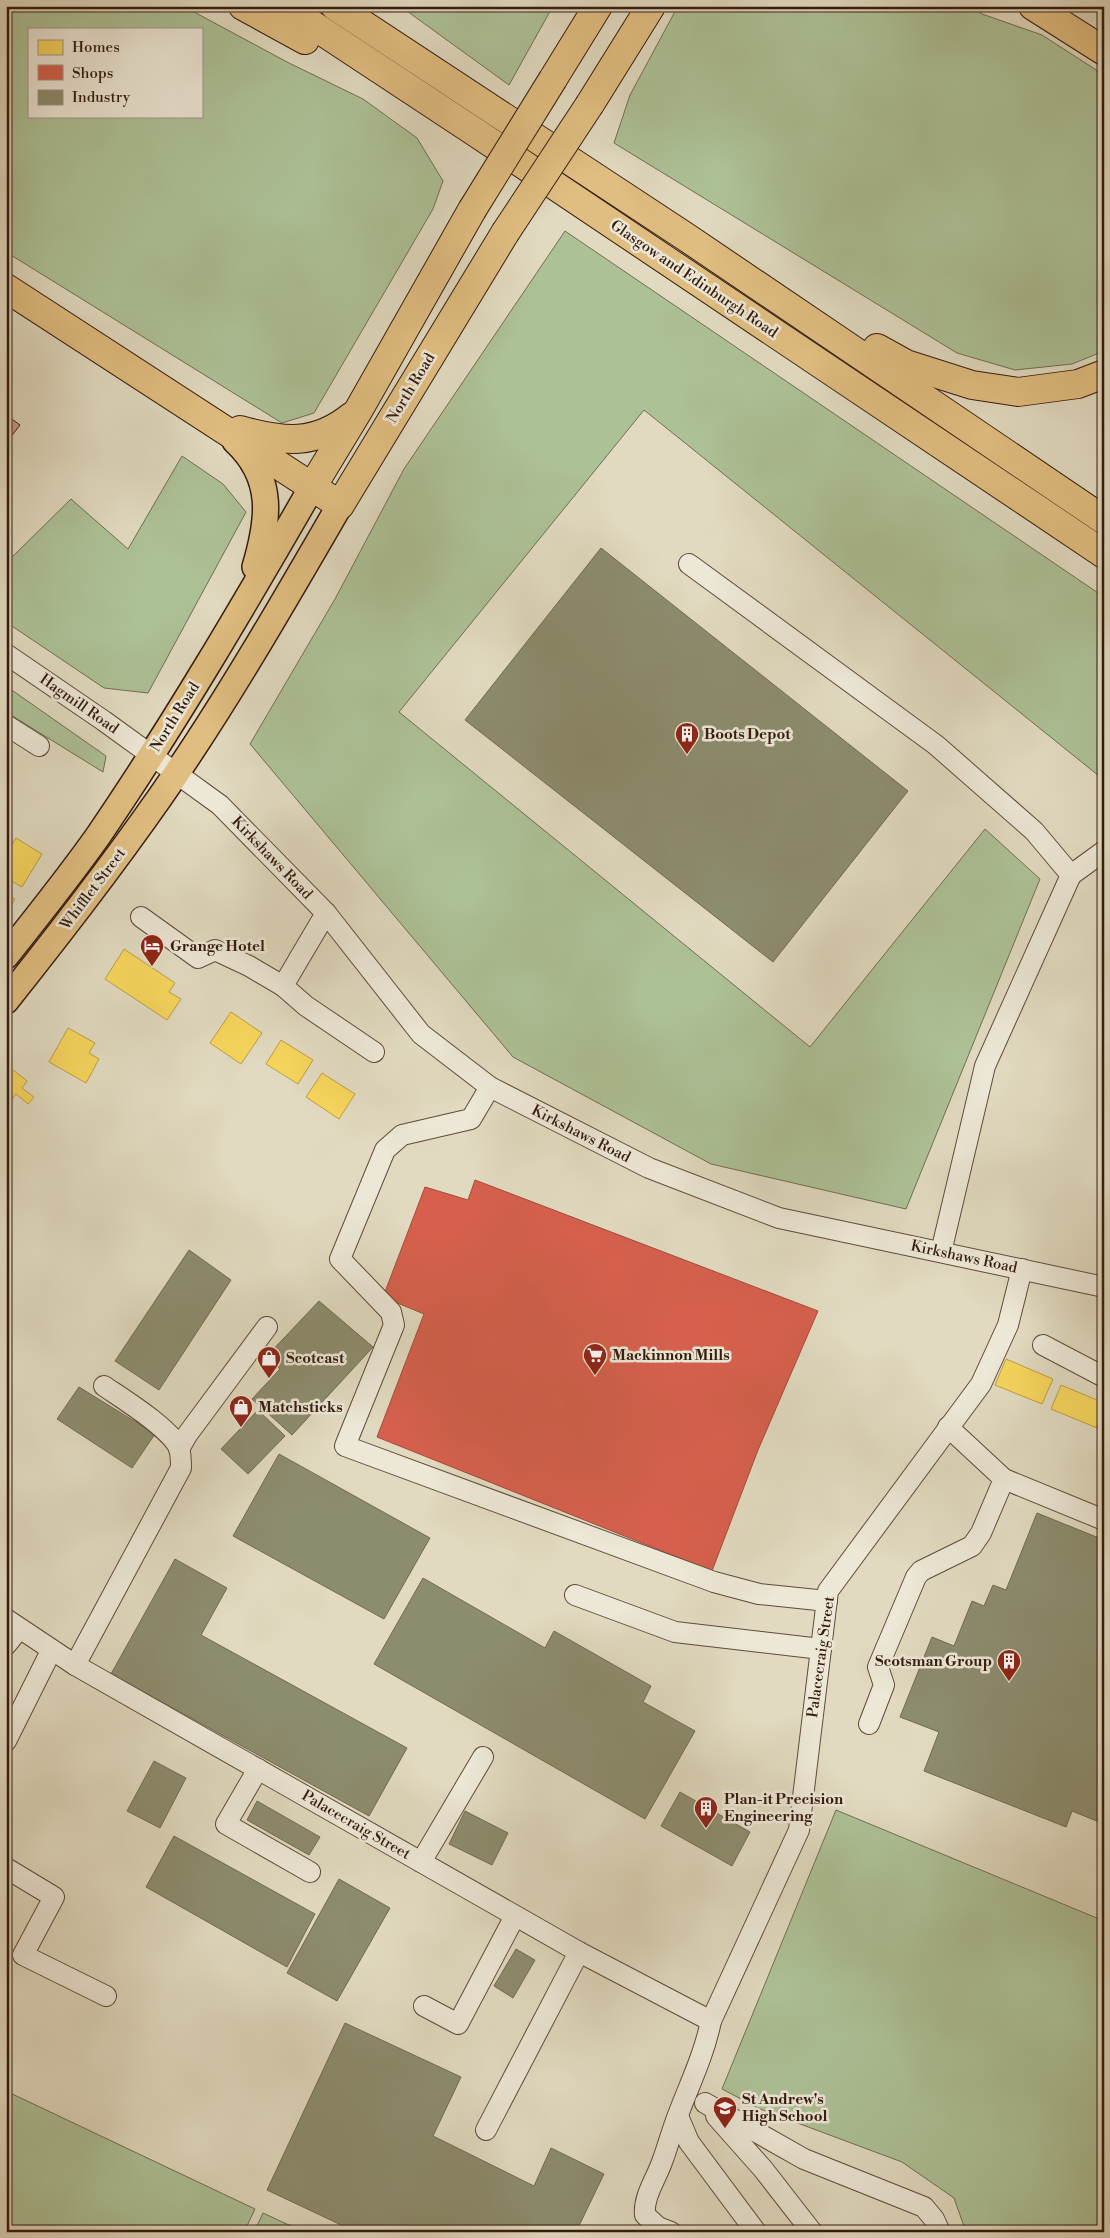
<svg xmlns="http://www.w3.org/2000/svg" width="1110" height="2238" font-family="'Libre Bodoni',serif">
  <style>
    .green { fill: #adc197; stroke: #706e52; fill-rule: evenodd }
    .homes { fill: #f6d55c; stroke: #bc9d45 }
    .shops { fill: #d6604d; stroke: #a54b3a }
    .industry { fill: #8c8c6e; stroke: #726a51 }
    .building { fill: #d29a8e; stroke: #341b0e }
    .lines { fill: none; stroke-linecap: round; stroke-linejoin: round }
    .minor-casing { stroke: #5f4b3a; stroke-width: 22 }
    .major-casing { stroke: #341b0e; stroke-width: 28 }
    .highway-casing { stroke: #341b0e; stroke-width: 30 }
    .minor { stroke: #ece7d6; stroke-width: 20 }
    .major { stroke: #e0bd80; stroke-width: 25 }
    .highway { stroke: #e0bd80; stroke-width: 28 }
    .highway-bridge-casing { stroke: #341b0e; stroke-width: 30; stroke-linecap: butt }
    .highway-bridge { stroke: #e0bd80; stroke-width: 28 }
    .labels { text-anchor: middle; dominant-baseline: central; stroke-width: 5; stroke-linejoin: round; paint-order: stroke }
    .street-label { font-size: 15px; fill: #341b0e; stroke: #ece7d6 }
    .poi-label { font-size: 15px; font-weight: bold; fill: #341b0e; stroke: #ece7d6; text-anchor: start }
  </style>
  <rect width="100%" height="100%" fill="#e1dac0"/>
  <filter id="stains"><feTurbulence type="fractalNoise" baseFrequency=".004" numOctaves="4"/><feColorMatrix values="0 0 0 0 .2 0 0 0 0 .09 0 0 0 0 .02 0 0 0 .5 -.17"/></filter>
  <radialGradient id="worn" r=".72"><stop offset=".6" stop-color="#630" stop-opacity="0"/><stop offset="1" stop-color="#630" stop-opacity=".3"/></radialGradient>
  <g class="green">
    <path d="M6,6H183L287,62L363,99L417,138L443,181L433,209L314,413L282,423L6,252ZM29,29H201V116H29Z"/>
    <path d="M400,6H553L509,85Z"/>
    <path d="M678,6H970L982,14L1042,35L1104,75V351L1072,364L1015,370L957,353L614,143L630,95Z"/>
    <path d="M565,231L1104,597V780L644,410L399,712L810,1047L985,829L1040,879L906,1209L711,1164L513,1057L250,744L335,599L404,469Z"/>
    <path d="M182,456L223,484L246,512L148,693L104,688L6,622V563L71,499L128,549Z"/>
    <path d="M6,686L106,756L103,772L6,712Z"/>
    <path d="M836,1810L1104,1921V2232H966L954,2198L902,2162L760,2109L722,2089Z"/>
    <path d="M6,2091L255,2209L244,2232H6Z"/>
    <path d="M263,2213L304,2232H254Z"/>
  </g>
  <g class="homes">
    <path d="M16,838L42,854L22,887L6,878V855Z"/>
    <path d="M6,894L15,899L6,914Z"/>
    <path d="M124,949L175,983L169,992L181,999L167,1020L105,979Z"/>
    <path d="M231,1012L262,1033L241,1064L210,1043Z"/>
    <path d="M68,1028L95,1043L89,1053L99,1059L86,1083L49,1062Z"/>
    <path d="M281,1040L313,1060L298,1084L266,1064Z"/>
    <path d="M8,1066L27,1081L22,1088L34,1097L28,1104L16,1094L9,1103L6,1101V1069Z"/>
    <path d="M322,1073L355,1094L339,1119L306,1097Z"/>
    <path d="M1006,1359L1053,1379L1042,1404L995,1385Z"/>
    <path d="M1061,1385L1104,1403V1413L1097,1428L1051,1409Z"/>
  </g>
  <path class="shops" d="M475,1180L818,1311L758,1450L712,1571L377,1437L424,1314L383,1297L425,1187L468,1200Z"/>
  <g class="industry">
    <path d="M601,548L908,791L773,962L465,720Z"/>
    <path d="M189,1250L231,1280L159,1390L115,1361Z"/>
    <path d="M319,1301L373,1347L292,1435L252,1399L280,1369L266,1357Z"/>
    <path d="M79,1387L155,1434L132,1468L57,1419Z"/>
    <path d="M258,1410L285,1436L248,1474L221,1449Z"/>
    <path d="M279,1454L430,1538L384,1619L233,1536Z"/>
    <path d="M1037,1513L1104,1540V1824L1072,1811L1066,1827L924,1771L939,1732L900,1717L932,1637L954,1646L972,1601L984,1606L993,1585L1006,1590Z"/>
    <path d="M175,1559L227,1588L201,1635L407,1748L369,1816L111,1674Z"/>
    <path d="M423,1578L545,1648L554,1631L651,1686L643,1702L695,1731L645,1819L374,1664Z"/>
    <path d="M154,1761L186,1778L160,1828L127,1811Z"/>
    <path d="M680,1792L750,1832L732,1866L661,1826Z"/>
    <path d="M257,1801L320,1837L309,1855L247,1820Z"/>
    <path d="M465,1811L508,1833L492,1865L449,1844Z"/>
    <path d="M174,1836L315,1914L287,1967L146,1887Z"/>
    <path d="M339,1879L390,1908L337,2001L287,1973Z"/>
    <path d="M516,1949L535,1960L513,1998L494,1986Z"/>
    <path d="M345,2023L461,2077L433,2136L534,2186L551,2148L604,2174L576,2232H356L267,2190Z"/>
  </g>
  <path class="building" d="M6,415L20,425L6,443Z"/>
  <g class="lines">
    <g class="minor-casing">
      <g id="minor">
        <path d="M689,564L936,745L1034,831L1071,875L985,1066L941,1252"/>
        <path d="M6,654L104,721L220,805L326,913L421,1034L490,1087L649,1168L779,1218L1104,1287"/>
        <path d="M6,725L39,746"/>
        <path d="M1071,875L1104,851"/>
        <path d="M326,913L283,986L306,1006L374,1052"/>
        <path d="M141,917L198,958L215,950L249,966L283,986"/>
        <path d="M490,1087L471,1119L402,1135L385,1150L340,1259L391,1312L394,1325L345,1446L714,1582L759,1594L827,1601"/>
        <path d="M1043,1345L1104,1377"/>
        <path d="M179,1449L187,1435L267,1327"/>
        <path d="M1004,1479L1104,1520"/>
        <path d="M575,1595L675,1632L821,1649"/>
        <path d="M6,1619L75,1665L579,1952L711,2021"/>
        <path d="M6,1645L19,1629"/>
        <path d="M75,1665L181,1468C181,1462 181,1454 179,1448C170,1428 123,1399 104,1386"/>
        <path d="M869,1724L884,1685L878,1667L916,1577L921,1571L972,1546L981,1533L1004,1479L948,1427"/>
        <path d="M6,1741L51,1651"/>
        <path d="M258,1769L226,1824L310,1872"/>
        <path d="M421,1862L483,1757"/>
        <path d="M6,1868L54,1897L23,1955L106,1996"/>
        <path d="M424,2006L458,2024L515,1916"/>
        <path d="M705,2103L804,2159L924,2207L934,2219L940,2232"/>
        <path d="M678,2116L689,2142L756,2232"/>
        <path d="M716,2116L763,2169L812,2232"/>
        <path d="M486,2130L579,1952"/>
        <path d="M671,2232L658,2227L645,2215C643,2197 656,2179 662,2162C668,2146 672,2130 678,2115C690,2083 704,2055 711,2021L799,1830L828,1591L981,1384L1008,1325L1022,1269"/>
      </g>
    </g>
    <g class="major-casing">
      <g id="major">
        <path d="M235,441C275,478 269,520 255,567"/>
        <path d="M6,956C37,917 69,877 98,836C175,723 244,605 312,487"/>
        <path d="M6,1001C65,927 123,852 176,774C235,687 287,596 340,505"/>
      </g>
    </g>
    <g class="highway-casing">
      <g id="highway">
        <path d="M243,6L305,40"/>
        <path d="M284,6L478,134L1104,554"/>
        <path d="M335,6L686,237L1104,520"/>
        <path d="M1033,6L1104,51"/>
        <path d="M553,79L598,6"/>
        <path d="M590,104L651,6"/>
        <path d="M6,288L340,505L505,233"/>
        <path d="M877,348L906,364L972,385L1018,392L1078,384L1104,374"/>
        <path d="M240,430C284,442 315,446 352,416"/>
        <path d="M312,487L358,411L472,210"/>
      </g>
    </g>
    <use href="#minor" class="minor"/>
    <use href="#major" class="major"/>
    <use href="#highway" class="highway"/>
    <g class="highway-bridge-casing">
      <g id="highway-bridge">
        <path d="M472,210L553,79"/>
        <path d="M505,233L590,104"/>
      </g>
    </g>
    <use href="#highway-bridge" class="highway-bridge"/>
  </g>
  <defs>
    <g id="building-pin" transform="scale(1.25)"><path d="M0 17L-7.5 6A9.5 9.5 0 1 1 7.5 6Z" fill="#8f2418" stroke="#ece7d6"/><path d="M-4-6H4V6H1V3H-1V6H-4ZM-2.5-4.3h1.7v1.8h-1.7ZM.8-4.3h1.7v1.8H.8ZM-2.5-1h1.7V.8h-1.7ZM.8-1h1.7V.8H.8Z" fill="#fff"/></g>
    <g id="hotel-pin" transform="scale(1.25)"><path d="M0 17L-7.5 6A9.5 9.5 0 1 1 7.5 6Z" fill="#8f2418" stroke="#ece7d6"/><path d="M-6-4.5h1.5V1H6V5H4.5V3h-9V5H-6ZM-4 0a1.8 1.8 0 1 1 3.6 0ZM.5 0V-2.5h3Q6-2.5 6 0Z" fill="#fff"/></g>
    <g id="supermarket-pin" transform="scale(1.25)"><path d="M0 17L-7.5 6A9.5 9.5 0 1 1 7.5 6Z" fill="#8f2418" stroke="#ece7d6"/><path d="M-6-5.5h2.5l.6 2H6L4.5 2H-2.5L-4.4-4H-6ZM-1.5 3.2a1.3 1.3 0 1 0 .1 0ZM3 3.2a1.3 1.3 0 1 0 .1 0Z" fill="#fff"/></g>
    <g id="shop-pin" transform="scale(1.25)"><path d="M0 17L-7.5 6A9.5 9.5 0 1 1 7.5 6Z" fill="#8f2418" stroke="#ece7d6"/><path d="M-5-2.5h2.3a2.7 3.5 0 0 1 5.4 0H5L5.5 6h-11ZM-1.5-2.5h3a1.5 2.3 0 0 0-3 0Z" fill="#fff"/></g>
    <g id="school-pin" transform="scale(1.25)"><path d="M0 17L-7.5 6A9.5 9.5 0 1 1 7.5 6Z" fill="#8f2418" stroke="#ece7d6"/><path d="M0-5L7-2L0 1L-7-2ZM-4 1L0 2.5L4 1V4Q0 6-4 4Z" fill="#fff"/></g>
  </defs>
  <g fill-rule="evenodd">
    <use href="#building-pin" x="687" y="734"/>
    <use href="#hotel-pin" x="152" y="946"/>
    <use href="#supermarket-pin" x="595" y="1355"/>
    <use href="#shop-pin" x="269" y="1358"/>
    <use href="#shop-pin" x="241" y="1407"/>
    <use href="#building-pin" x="1009" y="1661"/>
    <use href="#building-pin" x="706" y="1808"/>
    <use href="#school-pin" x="725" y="2108"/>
  </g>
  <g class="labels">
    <g class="street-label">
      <text transform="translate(694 279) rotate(34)">Glasgow and Edinburgh Road</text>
      <text transform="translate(411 388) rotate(-59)">North Road</text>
      <text transform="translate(79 704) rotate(35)">Hagmill Road</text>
      <text transform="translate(175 717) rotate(-58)">North Road</text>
      <text transform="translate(272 858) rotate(46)">Kirkshaws Road</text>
      <text transform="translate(93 889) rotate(-53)">Whifflet Street</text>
      <text transform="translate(581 1134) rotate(27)">Kirkshaws Road</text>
      <text transform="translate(964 1257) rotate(12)">Kirkshaws Road</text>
      <text transform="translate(821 1657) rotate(-82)">Palacecraig Street</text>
      <text transform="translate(356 1825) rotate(30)">Palacecraig Street</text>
    </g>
    <g class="poi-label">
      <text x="704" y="734">Boots Depot</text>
      <text x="170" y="946">Grange Hotel</text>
      <text x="612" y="1355">Mackinnon Mills</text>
      <text x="286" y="1358">Scotcast</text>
      <text x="258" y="1407">Matchsticks</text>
      <text x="992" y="1661" text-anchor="end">Scotsman Group</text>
      <text x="724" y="1799">Plan-it Precision<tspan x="724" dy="17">Engineering</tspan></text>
      <text x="742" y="2099">St Andrew's<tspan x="742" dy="17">High School</tspan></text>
    </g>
  </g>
  <rect width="1110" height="2238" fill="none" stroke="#e1dac0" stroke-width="25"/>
  <rect x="8" y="8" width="1095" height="2223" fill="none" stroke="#341b0e" stroke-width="2.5"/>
  <rect x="12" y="12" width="1085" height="2213" fill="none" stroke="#341b0e"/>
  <rect x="28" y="28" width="175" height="90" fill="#ece7d6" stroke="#a29586"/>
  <rect x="38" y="40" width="25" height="15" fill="#f6d55c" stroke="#a29586"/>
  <text x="72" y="52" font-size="15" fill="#341b0e">Homes</text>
  <rect x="38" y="65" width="25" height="15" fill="#d6604d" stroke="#a29586"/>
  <text x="72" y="78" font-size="15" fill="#341b0e">Shops</text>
  <rect x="38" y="90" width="25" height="15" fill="#8c8c6e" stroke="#a29586"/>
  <text x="72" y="102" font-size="15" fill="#341b0e">Industry</text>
  <rect width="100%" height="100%" filter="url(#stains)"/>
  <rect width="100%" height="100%" fill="url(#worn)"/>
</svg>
